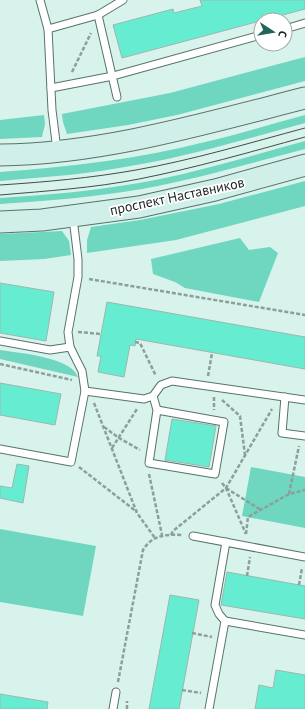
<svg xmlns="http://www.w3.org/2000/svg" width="305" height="709" font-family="'PT Sans',sans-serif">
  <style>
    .green { fill: #6fd6c0 }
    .building { fill: #66edd1; stroke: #9cb7af }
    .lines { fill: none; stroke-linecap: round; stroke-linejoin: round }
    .lane-casing { stroke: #59726b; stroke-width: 9 }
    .secondary-casing { stroke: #59726b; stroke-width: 23 }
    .path { stroke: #8ba09a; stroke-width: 2.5; stroke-dasharray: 4 2; stroke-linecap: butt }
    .lane { stroke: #fff; stroke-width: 7 }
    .secondary { stroke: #cfefe8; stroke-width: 21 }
    .tram { stroke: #414e4a; stroke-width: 1 }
    .labels { text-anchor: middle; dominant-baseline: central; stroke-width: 3.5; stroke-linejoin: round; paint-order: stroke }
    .street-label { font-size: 14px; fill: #1c2623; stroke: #fff }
  </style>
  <rect width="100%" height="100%" fill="#d7f3eb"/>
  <g class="green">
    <path d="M305,57V81L177,115L128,125L67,134L63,122L62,114L170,93Z"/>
    <path d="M44,115L45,124L42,137L0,139V120Z"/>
    <path d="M305,115V123C249,138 193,155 136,165C91,174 46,177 0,181V172C69,167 138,159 205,142C239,134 272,124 305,115Z"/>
    <path d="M305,141V149C251,163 197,179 142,189C95,197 47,201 0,204V198C47,195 93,191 139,183C195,173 250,156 305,141Z"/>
    <path d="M305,181V206L176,240L87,253V240L91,227L140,220L219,204Z"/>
    <path d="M62,231L69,241L71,255L44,259L0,261V234Z"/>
    <path d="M240,238L249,250L270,247L278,253L259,302L185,288L175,282L153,274L151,259Z"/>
    <path d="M0,350C19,353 71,357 78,377L0,359Z"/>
    <path d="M251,467L305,477V528L242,516Z"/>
    <path d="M0,529L96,546L83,616L0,602Z"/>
  </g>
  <g class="building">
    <path d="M200,0H305V9L122,58L113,25L173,9L174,13L202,6Z"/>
    <path d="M0,283L54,292L46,341L0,333Z"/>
    <path d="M107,302L305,337V369L136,339L135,346L130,345L124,377L98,372L101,356H97Z"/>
    <path d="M0,383L61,394L55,425L0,415Z"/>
    <path d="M172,419L216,426L209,467L165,460Z"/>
    <path d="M17,464L29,466L23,503L0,498V486L12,488Z"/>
    <path d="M227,572L305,586V619L221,605Z"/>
    <path d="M170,595L199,600L179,709H149Z"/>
    <path d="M276,670L305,675V709H255L259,685L273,688Z"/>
    <path d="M0,694L48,702L47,709H0Z"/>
  </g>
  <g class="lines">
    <g class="lane-casing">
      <g id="lane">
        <path d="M40,0L48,29L52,110L57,150"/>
        <path d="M98,15L117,97"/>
        <path d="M48,29L98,15L123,0"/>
        <path d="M285,29L305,23"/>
        <path d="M51,88L113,76L261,35"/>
        <path d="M0,341L50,350L70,347"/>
        <path d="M85,391L144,399L153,396L161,385L172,381L305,400"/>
        <path d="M153,396L157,410L149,463L215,474L224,422L157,410"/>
        <path d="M285,397L282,433L305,436"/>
        <path d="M0,449L71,462L85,391L82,371L70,347L68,332L78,277V259L73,218"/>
        <path d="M193,536L305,557"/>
        <path d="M225,621L305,635"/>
        <path d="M113,709L116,692"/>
        <path d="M209,709L225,621L219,614L215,605L226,542"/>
      </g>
    </g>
    <g class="secondary-casing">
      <g id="secondary">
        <path d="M0,155C102,154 207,123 305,98"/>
        <path d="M0,222L42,220L139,207L215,190L305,165"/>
      </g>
    </g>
    <g class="path">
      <path d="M72,72L91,33"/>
      <path d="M89,279L305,315"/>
      <path d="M78,332L101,334"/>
      <path d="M135,342L140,343L156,376"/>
      <path d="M0,364L72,380"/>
      <path d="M208,376L212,353"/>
      <path d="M214,397V410"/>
      <path d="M222,400L240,416L245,455"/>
      <path d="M94,403L137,513L155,538"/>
      <path d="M104,427L119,438L140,450"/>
      <path d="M112,448L137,409"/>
      <path d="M79,467L137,512"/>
      <path d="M149,474L162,535"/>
      <path d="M222,483L226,488L246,534"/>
      <path d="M226,488L261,510"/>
      <path d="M289,494L299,446"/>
      <path d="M246,534L248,517L289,494L305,490"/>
      <path d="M171,535L173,531L226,488L272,409"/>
      <path d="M247,576L250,557"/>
      <path d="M299,585L302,568"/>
      <path d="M192,633L212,637"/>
      <path d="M118,682L143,550C152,535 166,534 182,535"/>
      <path d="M182,690L201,693"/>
      <path d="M127,709V701"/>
    </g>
    <use href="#lane" class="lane"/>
    <use href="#secondary" class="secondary"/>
    <g class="tram">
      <path d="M0,185C46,182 91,178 136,170C193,160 249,143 305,128"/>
      <path d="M0,195C46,191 94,188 139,179C195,168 250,152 305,137"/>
    </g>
  </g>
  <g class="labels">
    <g class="street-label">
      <text transform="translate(177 196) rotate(-12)">проспект Наставников</text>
    </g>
  </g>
  <g transform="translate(273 32) rotate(102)"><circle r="19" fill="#ffffff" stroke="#a4a8a7"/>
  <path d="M0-3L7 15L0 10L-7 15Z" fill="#206558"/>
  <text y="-6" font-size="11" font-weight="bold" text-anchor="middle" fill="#1c2623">С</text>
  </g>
</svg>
